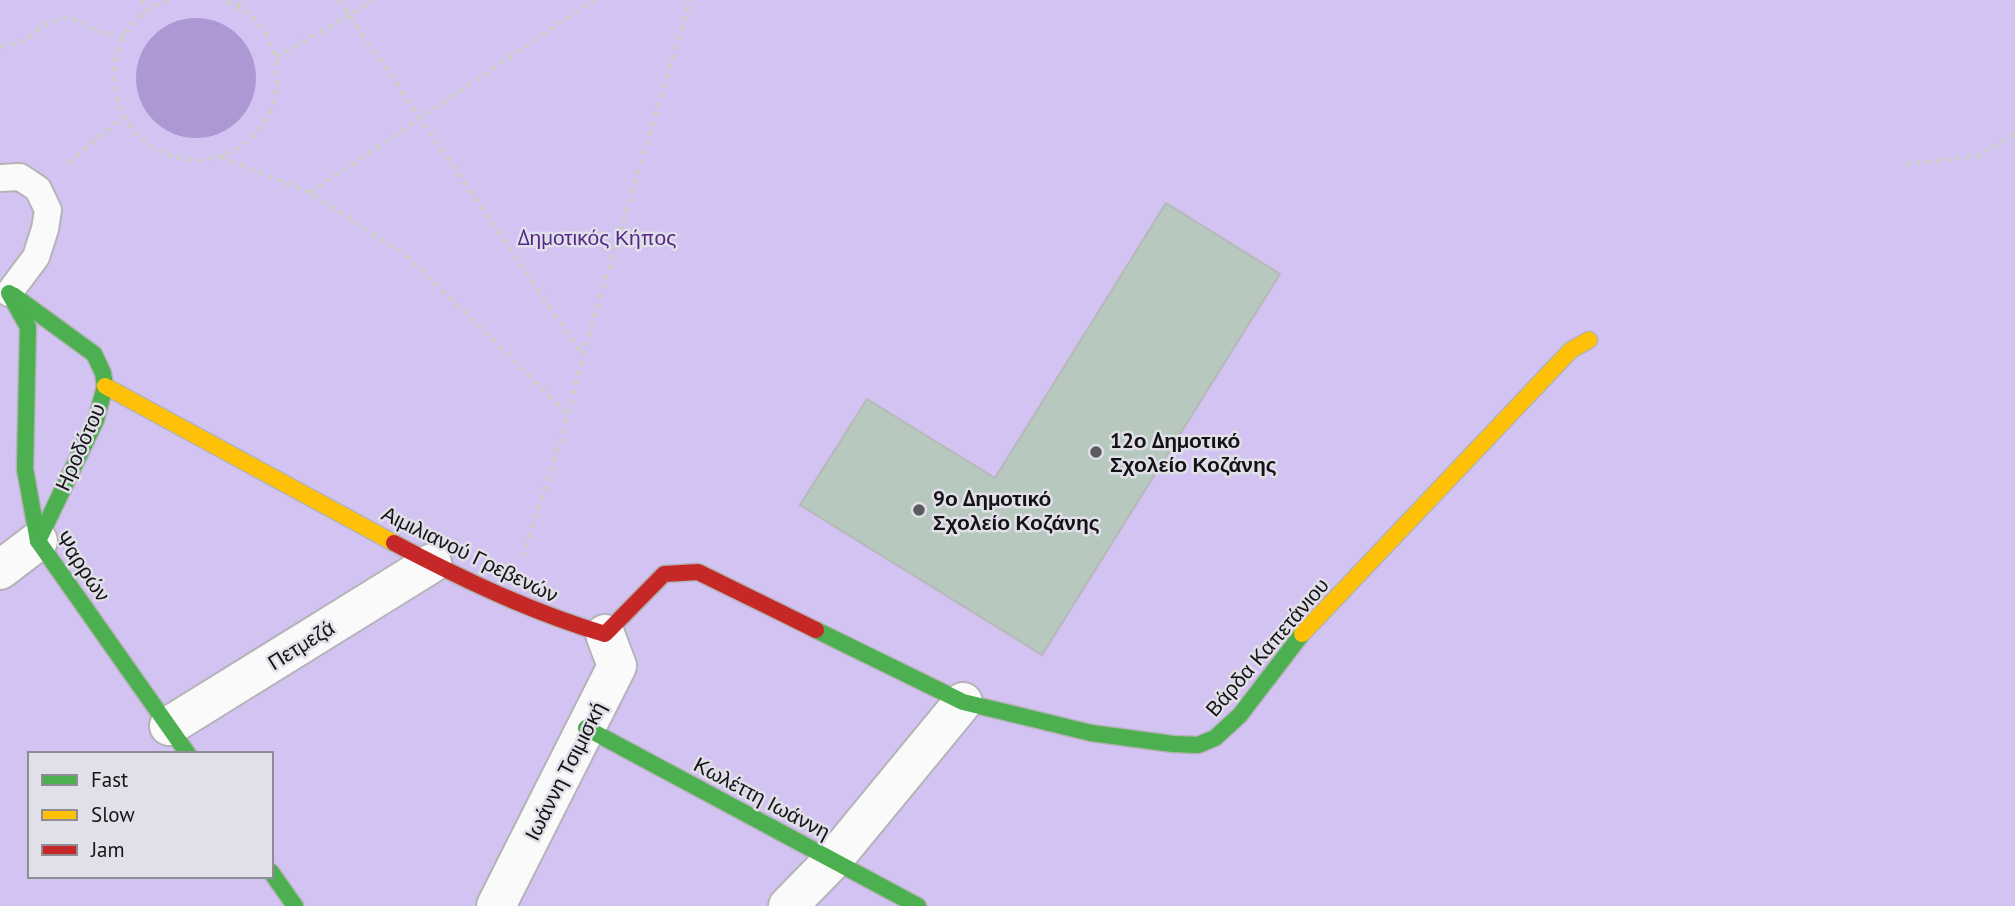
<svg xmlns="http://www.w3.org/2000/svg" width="2015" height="906" font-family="'PT Sans',sans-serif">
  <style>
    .green { fill: #d3c3f2; fill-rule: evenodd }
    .water { fill: #ad98d3 }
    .building { fill: #b7c9bf; stroke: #b7b8b8; stroke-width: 2 }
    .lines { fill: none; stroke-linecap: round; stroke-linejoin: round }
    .lane-casing { stroke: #b4b3b7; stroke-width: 30 }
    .street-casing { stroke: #b4b3b7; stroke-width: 42 }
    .fast-casing { stroke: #b4b3b7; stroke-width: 19 }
    .slow-casing { stroke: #b4b3b7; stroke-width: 19 }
    .jam-casing { stroke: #b4b3b7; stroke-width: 19 }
    .path { stroke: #cecdce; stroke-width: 4.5; stroke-dasharray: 5 5; stroke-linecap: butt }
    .lane { stroke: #fbfafb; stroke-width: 26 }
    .street { stroke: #fbfafb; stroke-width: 38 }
    .fast { stroke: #4caf50; stroke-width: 16 }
    .slow { stroke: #ffc107; stroke-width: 16 }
    .jam { stroke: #c62828; stroke-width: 16 }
    .poi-dot { fill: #5c5b5e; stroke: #e1dfe7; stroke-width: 2.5 }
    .labels { text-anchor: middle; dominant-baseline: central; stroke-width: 5; stroke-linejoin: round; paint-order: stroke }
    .park-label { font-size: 21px; fill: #53288a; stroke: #e1dfe7 }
    .poi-label { font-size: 21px; font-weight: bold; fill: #141316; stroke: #e1dfe7; text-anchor: start }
    .street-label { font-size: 21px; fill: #141316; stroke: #e1dfe7 }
  </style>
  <rect width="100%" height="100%" fill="#e2e1e5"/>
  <path class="green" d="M0,0H2015V906H0ZM30,754H271V876H30Z"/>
  <circle class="water" cx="196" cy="78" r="60"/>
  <path class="building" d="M1166,203L1280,274L1042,655L800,505L867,399L995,478Z"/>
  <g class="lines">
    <g class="lane-casing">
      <path id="lane" d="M0,178L20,177L38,189L48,210L45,229L36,257L9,293"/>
    </g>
    <g class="street-casing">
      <g id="street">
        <path d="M0,570L38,541"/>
        <path d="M169,726L432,563"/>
        <path d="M496,906L617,666L605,634"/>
        <path d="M788,906L833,860L963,702"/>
      </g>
    </g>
    <g class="fast-casing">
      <g id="fast">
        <path d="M9,293L28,327L25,469L38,541L188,754"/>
        <path d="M13,295L94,354L103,373L105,386L96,420L38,541"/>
        <path d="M816,630L963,702L1091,733L1173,744L1198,745L1215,738L1240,715L1302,634"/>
        <path d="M586,728L918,906"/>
        <path d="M271,872L295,906"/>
      </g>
    </g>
    <g class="slow-casing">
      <g id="slow">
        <path d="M105,386L394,543"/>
        <path d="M1302,634L1571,350L1589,340"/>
      </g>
    </g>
    <g class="jam-casing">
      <path id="jam" d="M394,543C462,579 531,612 605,634L664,574L698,572L816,630"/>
    </g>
    <g class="path">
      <path d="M141,0L148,10"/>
      <path d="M168,0C85,30 103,151 190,160C204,161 220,157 232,151C281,126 293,60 255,19C246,10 234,5 223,0"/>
      <path d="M339,0L582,354"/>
      <path d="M237,6L246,0"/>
      <path d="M0,47L26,40L45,25L64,17L78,20L95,30L124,37"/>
      <path d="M276,57L350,15L373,0"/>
      <path d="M221,157L310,193L404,254L474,321L568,415"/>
      <path d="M68,163L123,117"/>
      <path d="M1906,164L1978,156L2015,134"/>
      <path d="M310,193L594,0"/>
      <path d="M523,557L568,415L583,355L690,0"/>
    </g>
    <use href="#lane" class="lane"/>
    <use href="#street" class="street"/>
    <use href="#fast" class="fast"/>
    <use href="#slow" class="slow"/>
    <use href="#jam" class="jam"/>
  </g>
  <g class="poi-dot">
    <circle cx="1096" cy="452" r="7"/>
    <circle cx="919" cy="510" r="7"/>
  </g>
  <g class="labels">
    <g class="park-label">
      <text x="597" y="237">Δημοτικός Κήπος</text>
    </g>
    <g class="poi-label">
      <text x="1110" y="440">12ο Δημοτικό<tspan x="1110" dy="24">Σχολείο Κοζάνης</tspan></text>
      <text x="933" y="498">9ο Δημοτικό<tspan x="933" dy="24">Σχολείο Κοζάνης</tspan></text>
    </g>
    <g class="street-label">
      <text transform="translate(80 447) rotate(-66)">Ηροδότου</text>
      <text transform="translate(470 554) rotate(26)">Αιμιλιανού Γρεβενών</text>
      <text transform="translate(83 566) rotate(56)">Ψαρρών</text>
      <text transform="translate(301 645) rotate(-32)">Πετμεζά</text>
      <text transform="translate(1267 647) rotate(-49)">Βάρδα Καπετάνιου</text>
      <text transform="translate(565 771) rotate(-63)">Ιωάννη Τσιμισκή</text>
      <text transform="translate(762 798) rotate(28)">Κωλέττη Ιωάννη</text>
    </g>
  </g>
  <rect x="28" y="752" width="245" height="126" fill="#e1dfe7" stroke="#8f8d93" stroke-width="2"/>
  <rect x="42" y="775" width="35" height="10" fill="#4caf50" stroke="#8f8d93" stroke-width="2"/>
  <text x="91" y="787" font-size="21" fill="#141316">Fast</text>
  <rect x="42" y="810" width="35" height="10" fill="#ffc107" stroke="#8f8d93" stroke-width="2"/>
  <text x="91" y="822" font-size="21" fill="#141316">Slow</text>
  <rect x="42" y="845" width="35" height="10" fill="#c62828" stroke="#8f8d93" stroke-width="2"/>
  <text x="91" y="857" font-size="21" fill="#141316">Jam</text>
</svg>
